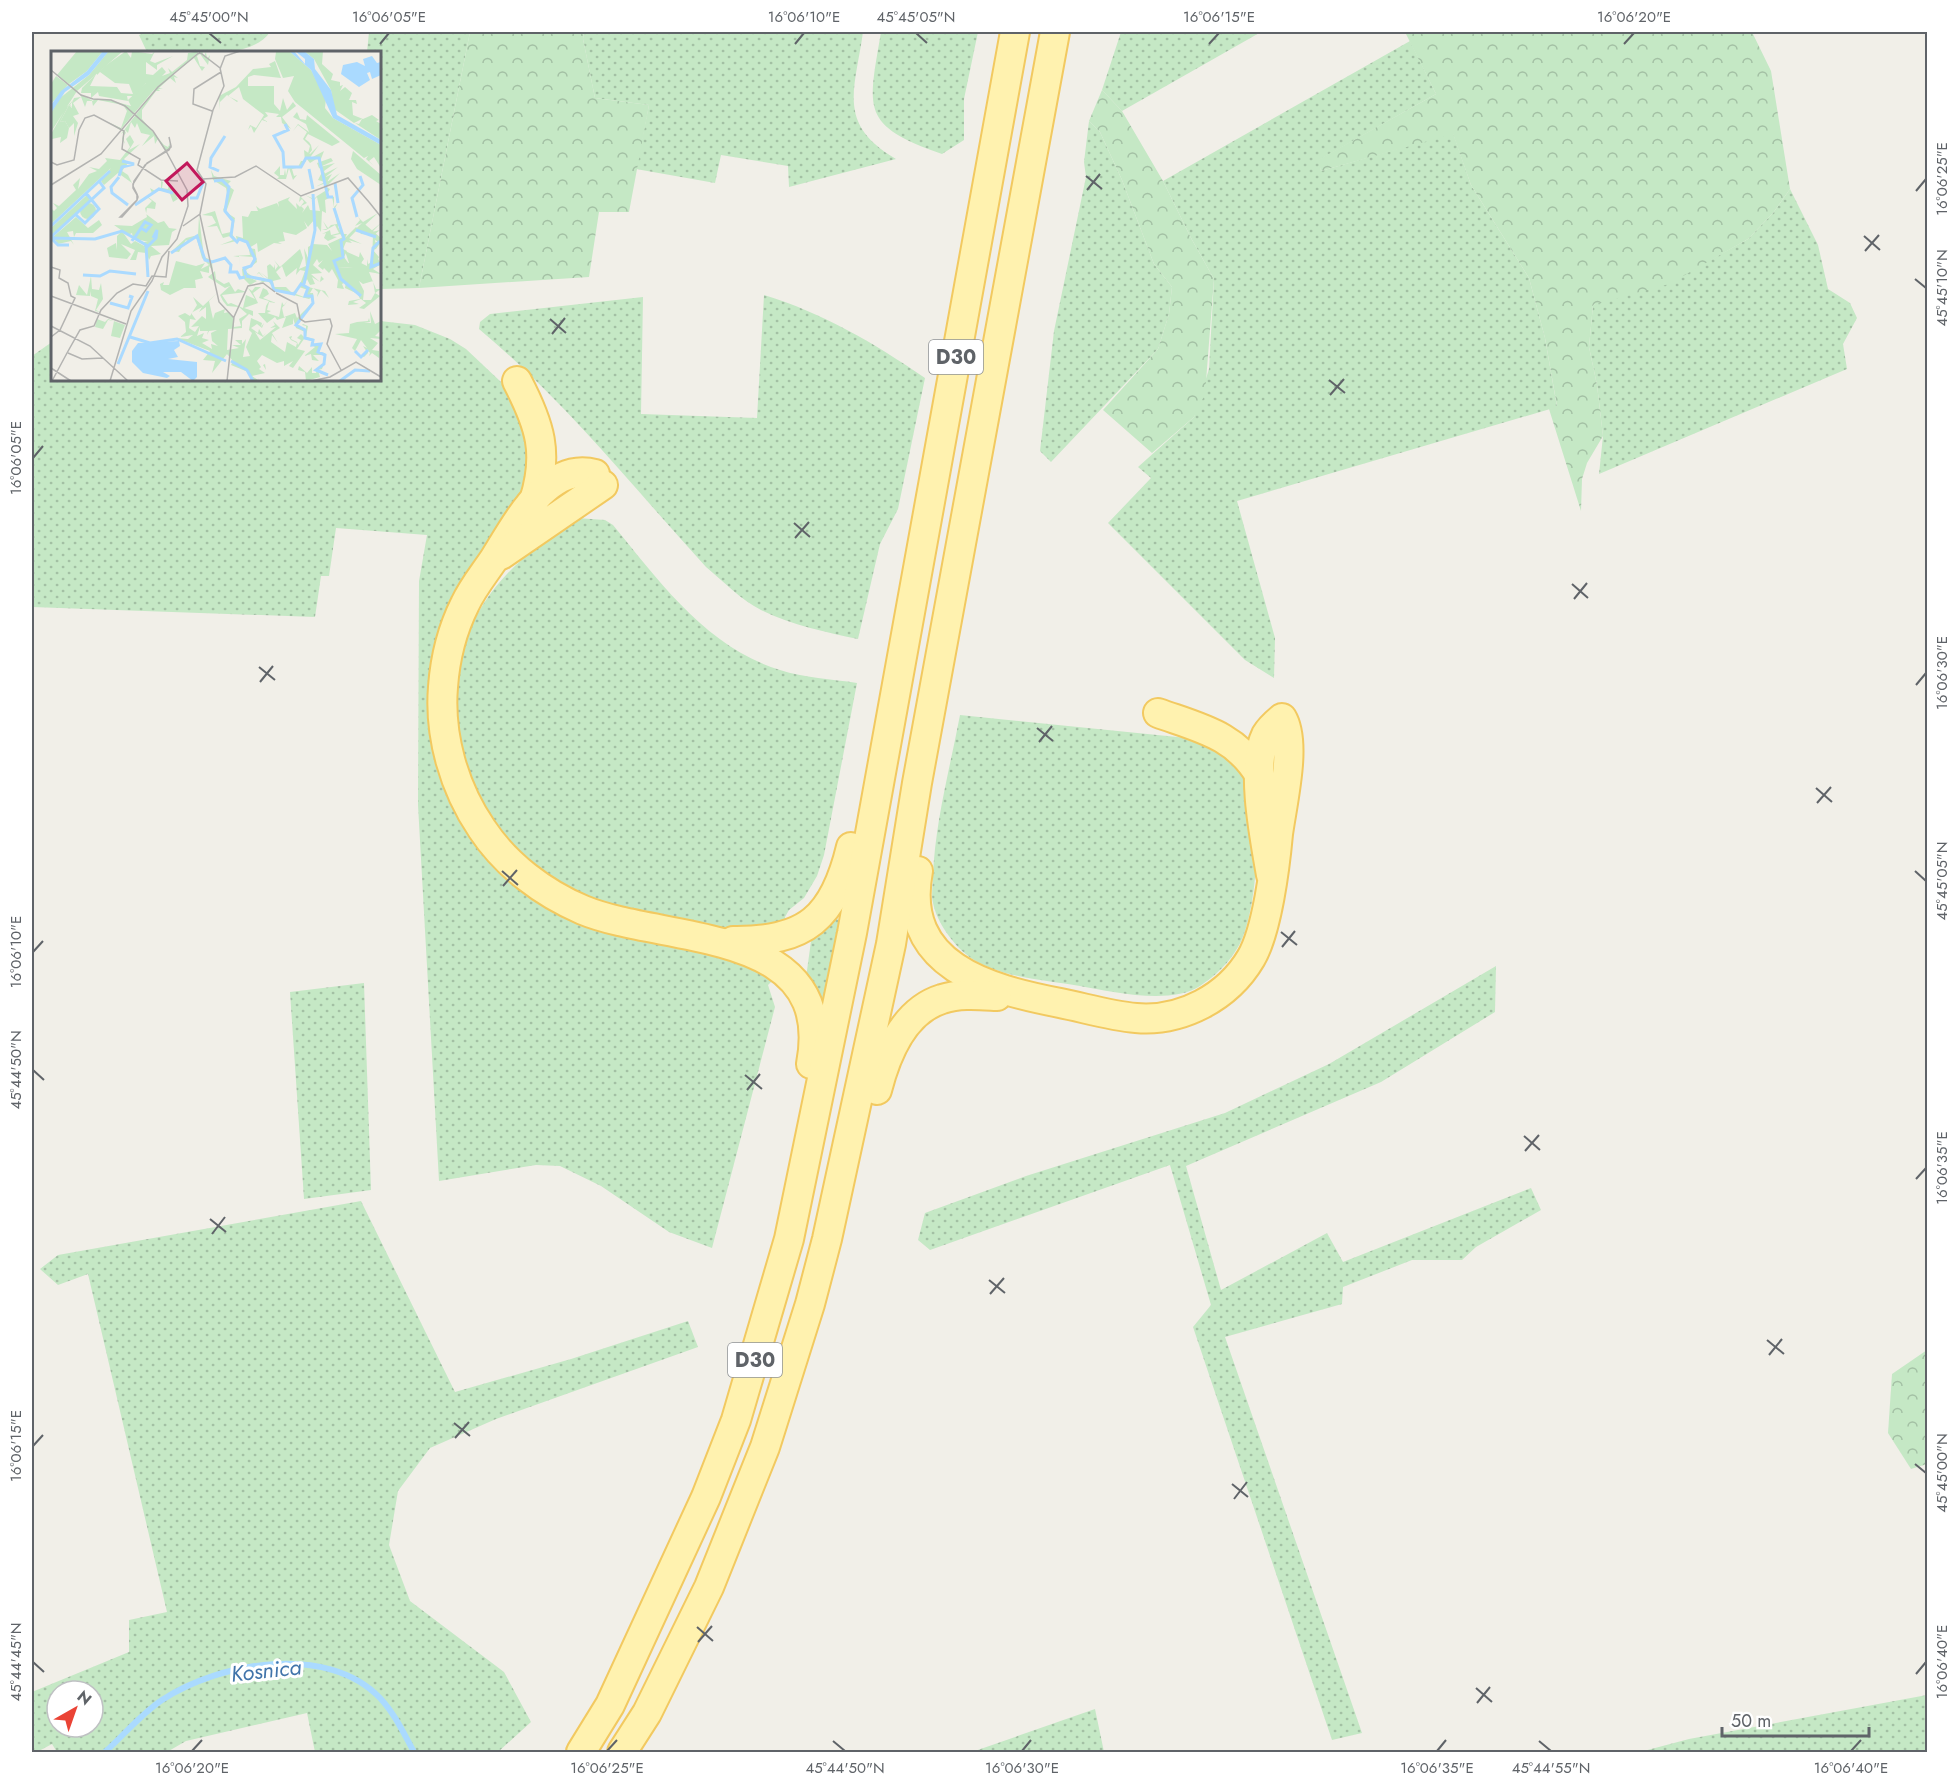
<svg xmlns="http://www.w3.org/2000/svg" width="1959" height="1784" font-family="Jost,sans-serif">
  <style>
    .grass { fill: url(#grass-dots); fill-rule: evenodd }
    .forest { fill: url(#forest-crowns) }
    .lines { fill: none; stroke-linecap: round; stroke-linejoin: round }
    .stream { stroke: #aadaff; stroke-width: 6 }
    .major-casing { stroke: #f2c960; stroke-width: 32 }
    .major { stroke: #fff2af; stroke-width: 28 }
    .ticks { fill: none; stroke: #5f6368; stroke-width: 2 }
    .labels { text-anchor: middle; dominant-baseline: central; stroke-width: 6; stroke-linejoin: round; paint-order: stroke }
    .shield { fill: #fff; stroke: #8f9295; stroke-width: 1.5 }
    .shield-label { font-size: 20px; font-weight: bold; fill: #5f6368 }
    .water-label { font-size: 22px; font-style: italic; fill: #4174aa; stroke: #fff }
    .inset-river { fill: none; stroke: #aadaff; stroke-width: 3 }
    .inset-road { fill: none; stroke: #b3b3b1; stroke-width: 1.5 }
    .view { fill: #c2185b; fill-opacity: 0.15; stroke: #c2185b; stroke-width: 3 }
    .inset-edge { fill: none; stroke: #5f6368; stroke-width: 3 }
    .neatline { fill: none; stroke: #5f6368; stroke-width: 2 }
    .ticks-label { font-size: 15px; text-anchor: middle; fill: #5f6368 }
  </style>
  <defs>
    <pattern id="grass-dots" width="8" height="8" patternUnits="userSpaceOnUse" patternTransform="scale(1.5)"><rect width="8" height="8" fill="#c5e8c5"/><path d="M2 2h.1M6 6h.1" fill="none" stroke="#a3c0a4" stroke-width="1.8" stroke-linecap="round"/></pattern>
    <pattern id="forest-crowns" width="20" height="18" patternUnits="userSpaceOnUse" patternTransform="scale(1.5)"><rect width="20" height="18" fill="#c5e8c5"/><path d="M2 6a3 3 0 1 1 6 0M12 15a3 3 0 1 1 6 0" fill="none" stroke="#a3c0a4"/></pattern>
  </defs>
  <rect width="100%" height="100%" fill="#f1efe8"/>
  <g class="grass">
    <path d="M146,32H270C250,62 180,52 147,52L139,35Z"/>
    <path d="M369,32H470L419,288L380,289V52H367Z"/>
    <path d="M584,32H863C855,90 836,124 896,159L789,187L788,166L721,155L715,183L636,169L649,105L595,98L583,39Z"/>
    <path d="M881,32H978L964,99V140L942,154C860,125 868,110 881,32Z"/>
    <path d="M1121,32H1261L1122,111L1102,90Z"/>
    <path d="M1410,41L1436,94L1319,160L1321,171L1453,133L1471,185L1529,278L1545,338L1557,407L1237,501L1275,638L1274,678L1245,660L1108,523L1151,478L1138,467L1194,417L1209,369L1214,279L1191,238L1163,181Z"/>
    <path d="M1089,121L1100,132L1122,180L1154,264L1172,287L1169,314L1158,349L1051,462L1040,451L1054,331L1086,177L1084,162Z"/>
    <path d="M1790,189L1818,245L1828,289L1850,303L1857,318L1843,344L1847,369L1599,474L1603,436L1597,385L1589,347L1593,305L1712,259L1748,239L1773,213Z"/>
    <path d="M764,295C823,313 874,343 925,378L898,509L880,544L858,639C825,632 792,625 761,610C741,600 723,581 706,567C632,486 564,400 479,329L480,322L490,314L643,297L641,414L757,418Z"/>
    <path d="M380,321L415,325L450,339L466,349L501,382L514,400L524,420L533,478L434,662L491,861L704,950L777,976L768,985L775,1007L712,1248L669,1232L601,1186L560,1166L536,1165L439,1181L418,805L419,581L427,535L336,528L329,576H321L315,617L32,607V356L52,342V380H380Z"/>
    <path d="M577,518L605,520L613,525C660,582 706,647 780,670C804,678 832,679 857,683L824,855L817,876L804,898L789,910L785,917L787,927C771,929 753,933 737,933C722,933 704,926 689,923C638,911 583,905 539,873C461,814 429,688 484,603C508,566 541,543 577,518Z"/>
    <path d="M960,715L1187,738C1204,743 1222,747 1236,759C1267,788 1259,913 1238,947C1229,963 1215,976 1200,986C1171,1005 1112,992 1080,986C1045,980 1002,978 971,958C954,946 937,923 933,903C931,895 933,884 933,876C935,822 950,768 960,715Z"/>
    <path d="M834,913L839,922L825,1004L821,1007L805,985L812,934Z"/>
    <path d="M1496,966L1495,1012L1381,1082L1186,1166L1221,1290L1327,1233L1343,1262L1531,1188L1541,1210L1476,1247L1462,1260H1412L1343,1287L1342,1304L1225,1337L1362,1733L1332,1740L1193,1327L1211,1305L1170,1165L930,1250L918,1240L925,1213L1026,1176L1225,1113L1329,1064Z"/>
    <path d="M364,983L371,1190L304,1199L290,992Z"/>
    <path d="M361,1201L455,1392L571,1359L688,1321L698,1347L496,1419L430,1448L398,1491L389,1545L410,1601L504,1672L531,1722L498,1752H315L307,1713L186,1741L167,1752H57L52,1744L37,1752H32V1692L129,1652V1620L167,1612L88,1274L58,1285L40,1269L58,1255ZM57,1691H93V1727H57Z"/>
    <path d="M1927,1695V1752H1640L1689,1739Z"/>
    <path d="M1095,1709L1104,1752H972Z"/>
  </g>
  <g class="forest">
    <path d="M470,32H584L583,39L595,98L649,105L629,212H599L589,277L419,288Z"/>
    <path d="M1405,32H1752L1771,71L1790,189L1773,213L1748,239L1669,284L1593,305L1589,347L1597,385L1603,436L1587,463L1582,479L1581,511L1549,409L1557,406L1545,338L1529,278L1471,185L1453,134L1321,171L1318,160L1436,94Z"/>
    <path d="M1102,90L1122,111L1163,181L1191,238L1214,279L1205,394L1194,417L1152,453L1103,410L1158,349L1169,314L1172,287L1154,264L1122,180L1100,132L1089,121Z"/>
    <path d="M1927,1350V1464L1911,1469L1888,1433L1892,1374Z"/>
  </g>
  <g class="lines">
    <path class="stream" d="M105,1752C124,1735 141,1714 162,1700C220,1662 328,1643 380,1698C395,1714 404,1734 414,1752"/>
    <g class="major-casing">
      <g id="major">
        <path d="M517,381C540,425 549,453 534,501"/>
        <path d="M595,474C547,461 515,526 494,559C484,574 473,587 465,604C452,630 445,659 443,687C439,736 454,788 482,829C506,865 543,893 583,910C665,944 837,925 811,1064"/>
        <path d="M501,555L603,485"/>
        <path d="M1158,713C1200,728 1236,735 1260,776"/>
        <path d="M918,871C900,966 988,989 1060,1003C1085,1008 1111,1016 1136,1018C1182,1022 1228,997 1251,958C1267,931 1275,867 1278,834C1282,804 1297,743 1282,718C1276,723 1270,728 1266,735C1250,767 1265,840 1271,875"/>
        <path d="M733,941C806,942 834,918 851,847"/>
        <path d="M877,1090C886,1055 903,1011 942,999C960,993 979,995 997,996"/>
        <path d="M581,1752L610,1705L706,1497L736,1420L789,1239L852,933L1015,32"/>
        <path d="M622,1752L647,1713L709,1587L765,1447L810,1304L827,1239L891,944L917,783L1055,32"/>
      </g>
    </g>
    <use href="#major" class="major"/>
  </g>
  <path class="ticks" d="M209,33L221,43M916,33L927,43M380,44L389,33M795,44L804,33M1209,44L1219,33M1624,44L1634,33M1086,176L1102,189M1087,190L1100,174M1916,191L1926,179M1864,236L1880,250M1865,251L1879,235M1915,279L1926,288M550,319L566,333M552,334L565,318M1329,380L1345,393M1330,395L1344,379M33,458L43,446M794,523L810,537M795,538L809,522M1572,584L1588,598M1574,599L1587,583M259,667L275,680M260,682L273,666M1916,685L1926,673M1037,728L1053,741M1039,742L1052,726M1816,788L1832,802M1817,803L1831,787M502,871L518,885M1915,871L1926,881M503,886L517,870M1281,932L1297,945M1282,947L1295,931M33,952L43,941M33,1070L44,1080M745,1075L762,1089M747,1090L760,1074M1524,1136L1540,1150M1525,1151L1539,1135M1916,1179L1926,1168M210,1219L226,1232M212,1234L225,1217M989,1280L1005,1293M990,1294L1004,1278M1767,1340L1784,1354M1769,1355L1782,1339M454,1423L470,1436M455,1438L469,1422M33,1446L43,1435M1915,1464L1926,1473M1232,1484L1248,1497M1234,1499L1247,1482M697,1627L713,1641M698,1642L712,1626M33,1662L44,1672M1916,1674L1926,1662M1476,1688L1492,1702M1477,1703L1490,1687M833,1741L845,1751M1539,1741L1551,1751M192,1751L202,1740M607,1751L617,1740M1022,1751L1031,1740M1437,1751L1446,1740M1851,1751L1861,1740"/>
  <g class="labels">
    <g class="shield">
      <rect x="929" y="340" width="54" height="34" rx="4.5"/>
      <rect x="728" y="1343" width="54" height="34" rx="4.5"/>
    </g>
    <g class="shield-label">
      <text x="956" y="357">D30</text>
      <text x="755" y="1360">D30</text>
    </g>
    <g class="water-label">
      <text transform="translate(266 1670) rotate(-6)">Kosnica</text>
    </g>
  </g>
  <g transform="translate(51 51)">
    <rect width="330" height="330" fill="#f1efe8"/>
    <path d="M26,0H52L36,20L18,33L6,24ZM72,0L26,40L0,81V62L9,47L38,24L57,1ZM149,0L102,40L69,79L57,71L70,77L76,60L72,54L47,49L42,55L41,50H36L34,56L29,43L42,50L43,48H55L80,55L77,49L95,32V23L102,24L111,16L115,21L111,25L119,22L117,17L121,21L136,9L137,2ZM151,0L153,5L155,1L156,8L159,4L157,14L149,3L146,5L149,15L154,16L151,20L143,7L122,23L127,27L123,26L125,32L119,27L108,37L112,38H107L109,40H105L91,59V68L113,94L117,96L119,92V97L114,100L107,88L104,93L103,85L91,95L87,105L91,95L99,84L90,82L86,72L84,77L80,71L77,82L73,78L75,82L74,83L72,86L74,93L71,88L73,81L70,83L104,39L121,23ZM5,25L17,34L0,53V33ZM23,48L19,54L22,57L18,54L9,71L14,70L18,77L16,87L9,92L10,86L1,88L0,83L15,57ZM79,84L83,91L78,99L89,93L73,108L77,112L71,120L77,124L81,132L67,122L53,134L50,130L60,117L0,173V157L3,160L6,157L2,152L8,155L25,139L22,134L29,127L27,138L38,123L46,120L38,116L48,118L56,110L54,107L69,109L79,96L75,88ZM268,94L258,108L273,100L268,113L280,108L281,109L268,114L273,118V123L287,116L273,127L281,123L276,131L289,122L275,136L271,126L272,119L268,116L267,107L259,112L255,107V110L250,116L241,118L243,125L246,124L242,129L238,117L235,128H226L228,126L223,122L229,115V124H233L234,118L235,125L237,115L247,116L250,110H254L253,99L259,103ZM36,144L39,149L0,185V177ZM29 160a8 8 0 1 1 16 0a8 8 0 1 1-16 0ZM327,162L314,174L320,180L330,172L321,181L329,179L323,184L330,191L325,198L322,199L330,213L321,217L317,216L323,206L321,198L325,196L323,192L328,190L319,182L304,180L298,187L311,193L294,188L311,172L304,175L309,169L307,166L312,171ZM25,166L37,177L48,169L51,174L42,182H25L23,186L22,180L16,181L23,194L20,190L7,193L2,186ZM285,199L283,208L291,207L294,213L298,212L294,200L312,208L302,231L290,226L291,218L303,216L287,217L283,210L281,213L276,210L278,206L281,209ZM40,225L41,238L48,239L50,232L52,248L45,259L49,261L44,260L47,248L40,245V240L39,245L25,244L28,234L36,244ZM46,268L54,271L57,268L74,274L69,287L60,285L63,270L57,269L52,278L44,276Z" fill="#c5e8c5"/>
    <path d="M75,0L80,7L81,0L101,3L104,0L99,10L104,12L122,5L106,14V19L95,11V32L84,45H76L77,50L48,45L47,41L40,47V42H30L31,37L45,23L39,35L66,36L70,42L82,43L78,33L64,32L49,21L46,24V22L54,15ZM238,0L260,19L275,47L274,57L282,67L330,94V117L323,106L318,110L323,115L315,108L317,105L313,107L244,51L237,40L243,25L232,27L224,8L225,1ZM253,0H272L271,13L282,23L280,29L289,31V35L292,34L289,40L294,36L301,42L298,49H305L306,53L301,51L302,64L312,68L321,64L328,69L325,70L330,73V89L304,72L308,73L311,68L303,72L283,58L280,39L263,8ZM224,10L230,27L203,24L197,26V35H223V53L229,60L232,47L236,59L242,51L245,55L231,66L240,78L231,72L230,66H225L228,63L214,61L217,65L212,68L217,71L211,69L203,82L200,75L197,79L199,74L205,77L213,64L192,48L188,36L177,45L187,50L186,51L176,44L169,51V59L168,45L185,36L202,18L220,16L218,13ZM30,46L22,52L28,63L22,65L27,72L23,85V72L18,77L14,70L9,71L18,54L21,57V52L23,47ZM246,61L249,68L255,69L256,64L289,91L281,95L257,83L254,88L258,91L260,94L261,99L256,106L259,95L252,88L256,81L247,74L242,80L247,73L258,81L255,73L242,66ZM302,100L330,124V134L306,118L300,108ZM280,107L282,110L269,116L284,112L273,120L277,131L275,136L279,138L275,145L278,147L274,149L275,162L271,160L270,181L266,175L264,178L263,169L257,176L253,170L256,177L245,184L232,181L234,190L227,191L231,193L223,192L207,201L206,192L198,197L204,198L206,211L194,220L206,229L195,225L206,230L199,234L192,227L191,218L200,214L203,206L188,205L189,216L188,206L182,205L199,204L197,193L189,189L169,194L182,189L179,185L172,187L166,175L156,176L165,172L161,165L151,164L164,160L171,183L180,181L181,168L172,159L177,147L175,137L162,129L160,119L163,125L180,130L176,134L183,139L175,161L184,167L181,183L186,190L185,185L192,187L191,165L197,166L200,160H207L205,155L209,158L226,152L228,156L227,151L239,146L237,149L246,158L245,152L249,156L253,151L251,148L248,151L249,145L256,152L250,155L253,158L251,162L257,154L259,159L269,160L266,146L263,149L261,148L254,144L263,148L266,145L274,140L275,132L264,136L274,131L267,129L272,119L268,117L266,112ZM110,130L112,131L111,137L117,138L118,133L127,148L122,151L118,140H106L97,146L105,152L104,158L96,157L95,163L107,172L113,170L118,177L126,178L121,181L118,194L100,195L110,203L100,205L98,209L92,191H97L82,187L81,182L77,184L63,174L81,175L96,166L94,157L101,150L96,146L83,154L101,142L99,137L104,140L110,137ZM281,145L283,146V156L287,152L284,157L287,166V176L291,183H296L294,187L305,176L311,182L315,178L309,169L330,187V191L329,192L324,189L325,196L321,198L328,206L330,202L325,212L330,210L326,213H330L322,218L330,223L318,221L325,238H330L324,242L329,245L313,258L308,257L315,252L310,248L302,251L308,253L297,254L298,250L309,248L307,243L294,237L295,231L291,233L293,238L286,237L287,229L281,218L278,222L273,217L272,219L267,215L272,209L268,212L266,208L262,214L271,222L260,223L269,231L270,225L273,228L269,231L261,226L264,233L259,234L256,228L253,235L274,240L278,247L270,239L266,246L267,241L262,237L259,242H262L263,251L245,273L255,279V275L251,274L252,273L257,275L255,286L263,288L262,295L271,292L268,301L274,302L275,307L271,318L267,319L269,326L255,330L254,321L247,319L248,315L256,322L261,316V322H265L266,318L273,312V304H262L268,310L261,309L260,303L253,305L264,296L260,294L261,290L253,288L246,298L254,300L242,317L238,315L242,310L233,315V310L226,312L211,304L206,310L210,316L212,314L214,313L215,319L212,314L208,318L214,322L201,325L207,329L208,327L207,330H200L197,321L180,314L182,310L176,303L161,322L164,310L152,309L159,300L125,287L137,288L142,284L129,286L135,281L134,271L127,265L134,262L139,265L146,254L142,246L152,255L166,242L158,250L162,268L164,262L174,258L173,262L178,261L183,267V276L190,275L188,268L196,263L188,256L176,255L172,250L169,244L179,235L174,237L157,226L164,220L165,228L173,233L178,231L184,241L187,238L195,241L171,244L177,253L180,252L192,257L195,244L204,248L197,237L201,240L204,236H210L202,242L207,252L193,257L202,260V265L198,263L191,270V277L177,278L176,299L188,297L181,294H190L184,289H191V293L195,288L192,306L199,305L195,296L201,282L198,279L200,267L211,272L210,276L213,272L211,277L206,273L200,277L207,282L208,278L212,285L215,282L212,286L204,281L209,289L225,276L219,277L224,274L222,270L229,277L221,282L227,292L221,284L220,291L234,301L236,291L245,296L246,292L240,289L238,286L241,285L240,288L246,291L247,294L250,289L246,287L250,283L254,287V281L245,277L242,267V273L231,277L235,266L226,269L224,266L216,272L207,262H214L215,255L218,250L208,247L212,237L216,239L218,243L212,247L225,252L218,251L216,259L220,260L216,262L228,266L231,251L233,255L237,249L231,257L233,266L244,262L246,267L261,252V246L258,248L224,239L217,230L208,232L211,230L208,226L214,228L208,222L205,224L208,221L214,228L215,230H219L222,232L209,221L217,227L216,215L219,213L223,217L224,213V219L227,215L223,209L229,216L249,198L252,207L248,218L255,215L253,197L257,207V196L262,193L276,194L281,200L277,193L292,186L289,183L281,185L286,186L277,190L273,187L275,182L271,183L279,179L280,184L288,182L284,174L275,179L271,178H276L272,170L277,177L280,174L286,173ZM307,178L310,183L322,184L321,211L317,213L316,208V215L310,212L313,208L309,201L306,216L287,217V208L294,213H298L293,206L296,200L292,198L295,191L301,192L297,188ZM231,215L235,226L246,217L245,224L249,219L254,220L248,236L257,239L253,246L245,243L247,237L241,242L235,236H223L222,230L230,228L225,221ZM308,230L312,233L322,230L324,242L320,249H312L313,240ZM151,256L148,261L155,256V268L151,265L140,276L148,275L144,281L138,277L139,268L145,269L140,262ZM149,276V280H157L156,284L158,280L166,279L160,282L161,290L167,295L160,293L161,298L151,292L158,289L151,287L153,282L146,285ZM148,165L153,206L160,209L155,210L161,212L162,220L158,215V222L149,220L152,227L144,229L145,237H133L119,244L110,239L109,233L113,231L112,234H118L125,210L145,215L154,212L150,218L158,214L151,207L145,185L136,190L135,189L128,201L121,200L135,187L147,184ZM71,180L80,193L84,190L95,196V202L87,201L85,209H79L84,199L70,193L80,203L76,208L58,206L56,197L65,192L66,199V185ZM319,260L324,273L330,270V279L324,285L330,286V288L319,287L327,292L321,299L328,300V307L321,302L318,305L319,302L316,298L317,302L313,306L311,305L316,301L312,295L316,297L310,289L304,300L301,297L306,288L284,283L298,282L299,273L306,271L317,270L318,267L319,271L313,272H320Z" fill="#c5e8c5" fill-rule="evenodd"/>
    <path d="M52,0H58L38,24L14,41L0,62V54L10,40L36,20ZM238,0H243L254,13V8L244,0H253L263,8L264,18L280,39L286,64L330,89V94L282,67L260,19ZM321,5L326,12L330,11V24L321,28L319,21L316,22L319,29L308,36L290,23L292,14L306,11L314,15L312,8ZM128,290L129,295L123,299L127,306L117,308L146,311V326L142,330L130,321H112L119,325L116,327L92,322L81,311V300L87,292Z" fill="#aadaff"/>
    <path class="inset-river" d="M234,73L237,79L223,85L232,101L233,116H250L255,107H268L277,146H282M258,118L262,138M168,120L159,116L160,107L174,85M68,125L71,116L83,113L71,110M68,126L60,136L61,142L77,154M163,130L171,129L178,136L174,160L182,170L180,185L186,191L188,188L196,191L204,208L200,215L193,217L195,224M284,132L287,152M139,147H146L152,132M84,154L108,138L122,142M283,157L293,188L290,190L292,206L283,210L290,228L310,245M25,164L34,172L48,158L35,142M306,166L301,147L312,134L309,125M0,175L59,120M305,179L325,186M1,185L53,137L48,130M0,187L44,188L71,180L95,194L97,226M0,187L7,194H18M81,190L82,188L84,186L94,171L100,174L95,180L90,177M329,190L322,197L320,216L330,212M96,196L105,187L106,179L102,187M120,202L146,185L154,209L161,211L174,207L180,214L179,221H186L189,227L194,226M32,224L49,225L59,220L85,223M195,225L220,230L223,239L243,243L250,233L257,237L254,245H261L262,252L245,274L254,279V287L262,289L261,294L270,293L267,301L274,304L273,313L265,319L277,324M253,233L264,179L262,143M59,252L77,257L81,246L78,245M79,286L99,292L126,288L175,310M304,300L310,306L317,299M180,310L196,319L202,330M67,313L97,240M289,330L304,319L319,320"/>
    <path class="inset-road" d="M169,18L174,5L189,0M0,19L30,44L42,48M42,48L60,49L74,55L102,80L115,100M161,60L142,53L143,38L170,21M118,86L120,95V96H119V97L118,99L96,112L83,130L82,135L86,143L87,146L86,149L71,166H69L86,149V144L82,137V133L94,114L119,97M0,111L6,114L23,109L28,79L34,67L43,64L73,80L71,98L89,108L87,114L110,129L127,130M152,128L184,126L205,115L250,145L297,127L318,151M0,134L50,103L107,36L150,0M318,151L330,166M149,164L168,251L183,267M132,175L149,163L155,133L146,119L162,59L173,35L169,17L147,0M0,216L9,219L8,227L17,232L20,245L24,247L9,279L0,286M225,242L246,253L249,268L254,271L279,268L281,275L276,293L290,319M0,245L75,273M0,275L39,295L77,330M16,302L29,279L43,275L50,259L66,242L82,233L95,235L101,225L115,226L118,200M17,302L31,308L52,307M0,317L20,330M1,330L16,302M59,330L80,260L101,230L111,206L126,188L137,155L136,139L115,100M176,330L183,266L197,235L212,232L224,241M260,330L279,326L305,311L330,326"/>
    <path class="view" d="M136,112L152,131L131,149L115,130Z"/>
    <rect width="330" height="330" class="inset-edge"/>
  </g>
  <rect width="1959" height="1784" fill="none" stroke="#ffffff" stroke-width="66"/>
  <g transform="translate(75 1709) rotate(40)"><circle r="28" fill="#ffffff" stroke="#bfc1c3" stroke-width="1.5"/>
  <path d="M0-4.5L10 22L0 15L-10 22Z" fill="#ea4335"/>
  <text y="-9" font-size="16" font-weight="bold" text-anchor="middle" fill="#5f6368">N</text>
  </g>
  <path d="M1722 1727v9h147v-9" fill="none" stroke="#5f6368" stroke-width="3"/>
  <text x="1731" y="1727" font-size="18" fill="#5f6368" stroke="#ffffff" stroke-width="4.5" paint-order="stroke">50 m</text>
  <rect x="33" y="33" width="1893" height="1718" class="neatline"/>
  <g class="ticks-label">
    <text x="209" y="22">45°45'00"N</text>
    <text x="389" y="22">16°06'05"E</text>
    <text x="804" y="22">16°06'10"E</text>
    <text x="916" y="22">45°45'05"N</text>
    <text x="1219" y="22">16°06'15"E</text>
    <text x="1634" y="22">16°06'20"E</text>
    <text transform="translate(1942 179) rotate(-90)" y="5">16°06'25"E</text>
    <text transform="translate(1942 288) rotate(-90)" y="5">45°45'10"N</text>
    <text transform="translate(16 458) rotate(-90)" y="5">16°06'05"E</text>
    <text transform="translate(1942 673) rotate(-90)" y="5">16°06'30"E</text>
    <text transform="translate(1942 881) rotate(-90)" y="5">45°45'05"N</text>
    <text transform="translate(16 952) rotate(-90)" y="5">16°06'10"E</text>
    <text transform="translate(16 1070) rotate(-90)" y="5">45°44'50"N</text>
    <text transform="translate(1942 1168) rotate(-90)" y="5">16°06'35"E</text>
    <text transform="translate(16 1446) rotate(-90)" y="5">16°06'15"E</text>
    <text transform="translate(1942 1473) rotate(-90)" y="5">45°45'00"N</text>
    <text transform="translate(1942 1662) rotate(-90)" y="5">16°06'40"E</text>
    <text transform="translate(16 1662) rotate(-90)" y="5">45°44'45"N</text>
    <text x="192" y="1773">16°06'20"E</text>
    <text x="607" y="1773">16°06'25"E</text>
    <text x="845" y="1773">45°44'50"N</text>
    <text x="1022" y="1773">16°06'30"E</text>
    <text x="1437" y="1773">16°06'35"E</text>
    <text x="1551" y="1773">45°44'55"N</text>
    <text x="1851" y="1773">16°06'40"E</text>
  </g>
</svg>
